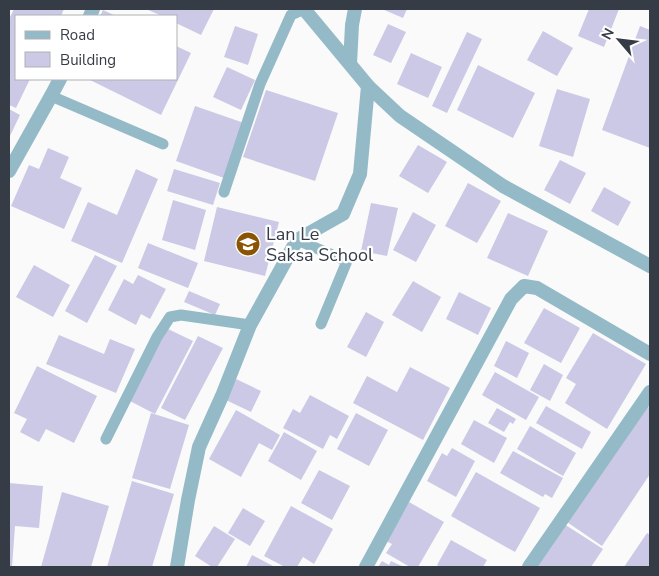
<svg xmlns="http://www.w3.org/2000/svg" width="659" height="576" font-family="'Nunito Sans',sans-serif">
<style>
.building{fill:#cbc9e5}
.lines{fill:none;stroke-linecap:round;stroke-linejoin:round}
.service{stroke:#95bac7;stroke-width:11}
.minor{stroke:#95bac7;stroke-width:14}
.tertiary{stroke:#95bac7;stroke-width:14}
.labels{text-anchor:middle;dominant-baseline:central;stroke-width:4.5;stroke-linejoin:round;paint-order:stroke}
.poi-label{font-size:18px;fill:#353c46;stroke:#fff;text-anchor:start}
</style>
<rect width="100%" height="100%" fill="#fafafa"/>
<!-- building -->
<path class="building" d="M14,9H64L61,16H16V79H30L16,108L9,105V19Z
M146,9H214L201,35L176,23V16H162Z
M382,9H407L403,18Z
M589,9H619L604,47L578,36Z
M103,10L116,16H100Z
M388,24L406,32L391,63L373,55Z
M235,26L258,34L248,65L224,57Z
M640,26L650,30V148L602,130Z
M543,31L573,48L557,76L527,60Z
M467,32L482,39L447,113L432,106Z
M176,46L191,53L161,115L88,79H176Z
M411,53L442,67L428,98L397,84Z
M478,65L535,93L513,138L457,110Z
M227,67L255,80L241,110L213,97Z
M557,89L590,99L573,157L539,146Z
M266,90L338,113L315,181L243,157Z
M195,106L244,123L224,178L176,161Z
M9,109L20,115L9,138Z
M418,145L447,162L428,193L399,176Z
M48,148L69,157L60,178L82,188L64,229L11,206L29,165L39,169Z
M560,160L586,173L570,204L544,190Z
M136,169L158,179L122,263L71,241L88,202L117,215Z
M174,169L220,183L213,205L167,191Z
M468,183L501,201L477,243L445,226Z
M604,187L631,202L618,226L591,211Z
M173,200L206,210L195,250L162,240Z
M371,203L398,208L387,256L361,251Z
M217,207L279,222L265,276L204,261Z
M413,212L436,225L416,262L393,250Z
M508,213L548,231L528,276L487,258Z
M148,243L198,263L188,288L138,268Z
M95,255L117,266L87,323L65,311Z
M34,265L70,285L53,317L16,297Z
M138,275L166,289L150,319L141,314L136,325L108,310L124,279L133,284Z
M413,281L441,297L422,332L392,315Z
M189,291L220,304L215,315L184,302Z
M459,292L491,308L478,335L446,319Z
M544,308L580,328L561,363L524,343Z
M366,312L384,322L366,357L347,347Z
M166,328L193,341L155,414L128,400Z
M593,333L646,364L607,429L565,403L576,384L566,378Z
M59,335L104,354L110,339L135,349L116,393L46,364Z
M198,336L223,348L185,420L161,408Z
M506,341L529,353L517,378L494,366Z
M544,364L563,375L550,401L530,390Z
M37,366L97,396L74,443L46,429L39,442L20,432L27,419L14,413Z
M410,367L450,388L423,440L353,403L367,376L397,392Z
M495,372L539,397L526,420L482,395Z
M236,379L261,391L251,412L226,400Z
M310,395L349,416L337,439L330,435L323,449L283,428L293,409L300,413Z
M645,405L650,408V474L602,546L567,522Z
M546,406L591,432L582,449L536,423Z
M497,408L516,419L513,424L510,422L504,432L488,423Z
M236,410L280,435L272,450L259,443L241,477L209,459Z
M151,413L189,425L170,489L132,478Z
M356,413L388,430L369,466L337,449Z
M474,420L507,438L494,463L461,444Z
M530,426L576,453L563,476L517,449Z
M284,432L317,451L301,480L268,461Z
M452,448L475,461L456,497L427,481L442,453L447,456Z
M513,451L563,478L552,498L545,494L543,497L500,473Z
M319,470L350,486L332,520L301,503Z
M476,472L540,508L515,552L451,516Z
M132,481L174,494L152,567H107Z
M9,483L43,486L39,528L15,526L12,567H9Z
M62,492L109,506L91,567H41Z
M409,502L444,522L418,567H410L386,553L392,544L386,541Z
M291,506L333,529L314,564L303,557L297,567H285L264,556Z
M243,508L265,521L250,546L228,533Z
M564,524L603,549L591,567H536Z
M214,526L235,539L217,567H212L195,556Z
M647,533L650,535V567H624Z
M451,540L487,560L483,567H440L437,565Z
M252,555L275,567H246Z
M382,561L389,565L391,561L404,567H378Z"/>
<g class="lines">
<!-- service -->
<path class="service" d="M51,96L163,144
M224,192L260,84L291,15L304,9
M297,240L347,261L321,324
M106,439L157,337L170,317L181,315L250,325"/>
<!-- minor -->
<path class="minor" d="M90,16L93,9
M9,171L51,96L60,79
M177,567L188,500L199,447L222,396L250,325L297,240L343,214L360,174L368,86
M366,567L511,299L524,286L537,288L650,354
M529,567L650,392"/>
<!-- tertiary -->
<path class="tertiary" d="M304,9L368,86L400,116L503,186L650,266
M350,64L352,25L355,9"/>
</g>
<!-- icons -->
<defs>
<symbol id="school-disc" viewBox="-11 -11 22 22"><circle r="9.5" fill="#8a5403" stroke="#fff"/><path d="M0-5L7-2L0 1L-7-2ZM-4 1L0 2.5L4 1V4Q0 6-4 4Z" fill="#fff"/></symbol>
</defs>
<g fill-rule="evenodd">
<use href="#school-disc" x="234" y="230" width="28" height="28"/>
</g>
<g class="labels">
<!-- poi labels -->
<g class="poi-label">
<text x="266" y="234">Lan Le<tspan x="266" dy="21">Saksa School</tspan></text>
</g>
</g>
<!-- border -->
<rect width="659" height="576" fill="none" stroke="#353c46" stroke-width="20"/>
<!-- legend -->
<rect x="15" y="15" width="162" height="65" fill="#ffffff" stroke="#aeb1b5"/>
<rect x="25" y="31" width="25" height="8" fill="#95bac7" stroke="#aeb1b5"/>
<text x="60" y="40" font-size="15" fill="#353c46">Road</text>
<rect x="25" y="52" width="25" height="15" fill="#cbc9e5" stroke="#aeb1b5"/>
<text x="60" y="65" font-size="15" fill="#353c46">Building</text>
<!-- north arrow -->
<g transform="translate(619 40) rotate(298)" stroke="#ffffff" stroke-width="4" paint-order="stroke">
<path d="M0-4L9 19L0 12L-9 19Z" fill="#353c46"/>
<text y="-8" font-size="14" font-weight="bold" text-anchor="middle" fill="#353c46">N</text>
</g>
</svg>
